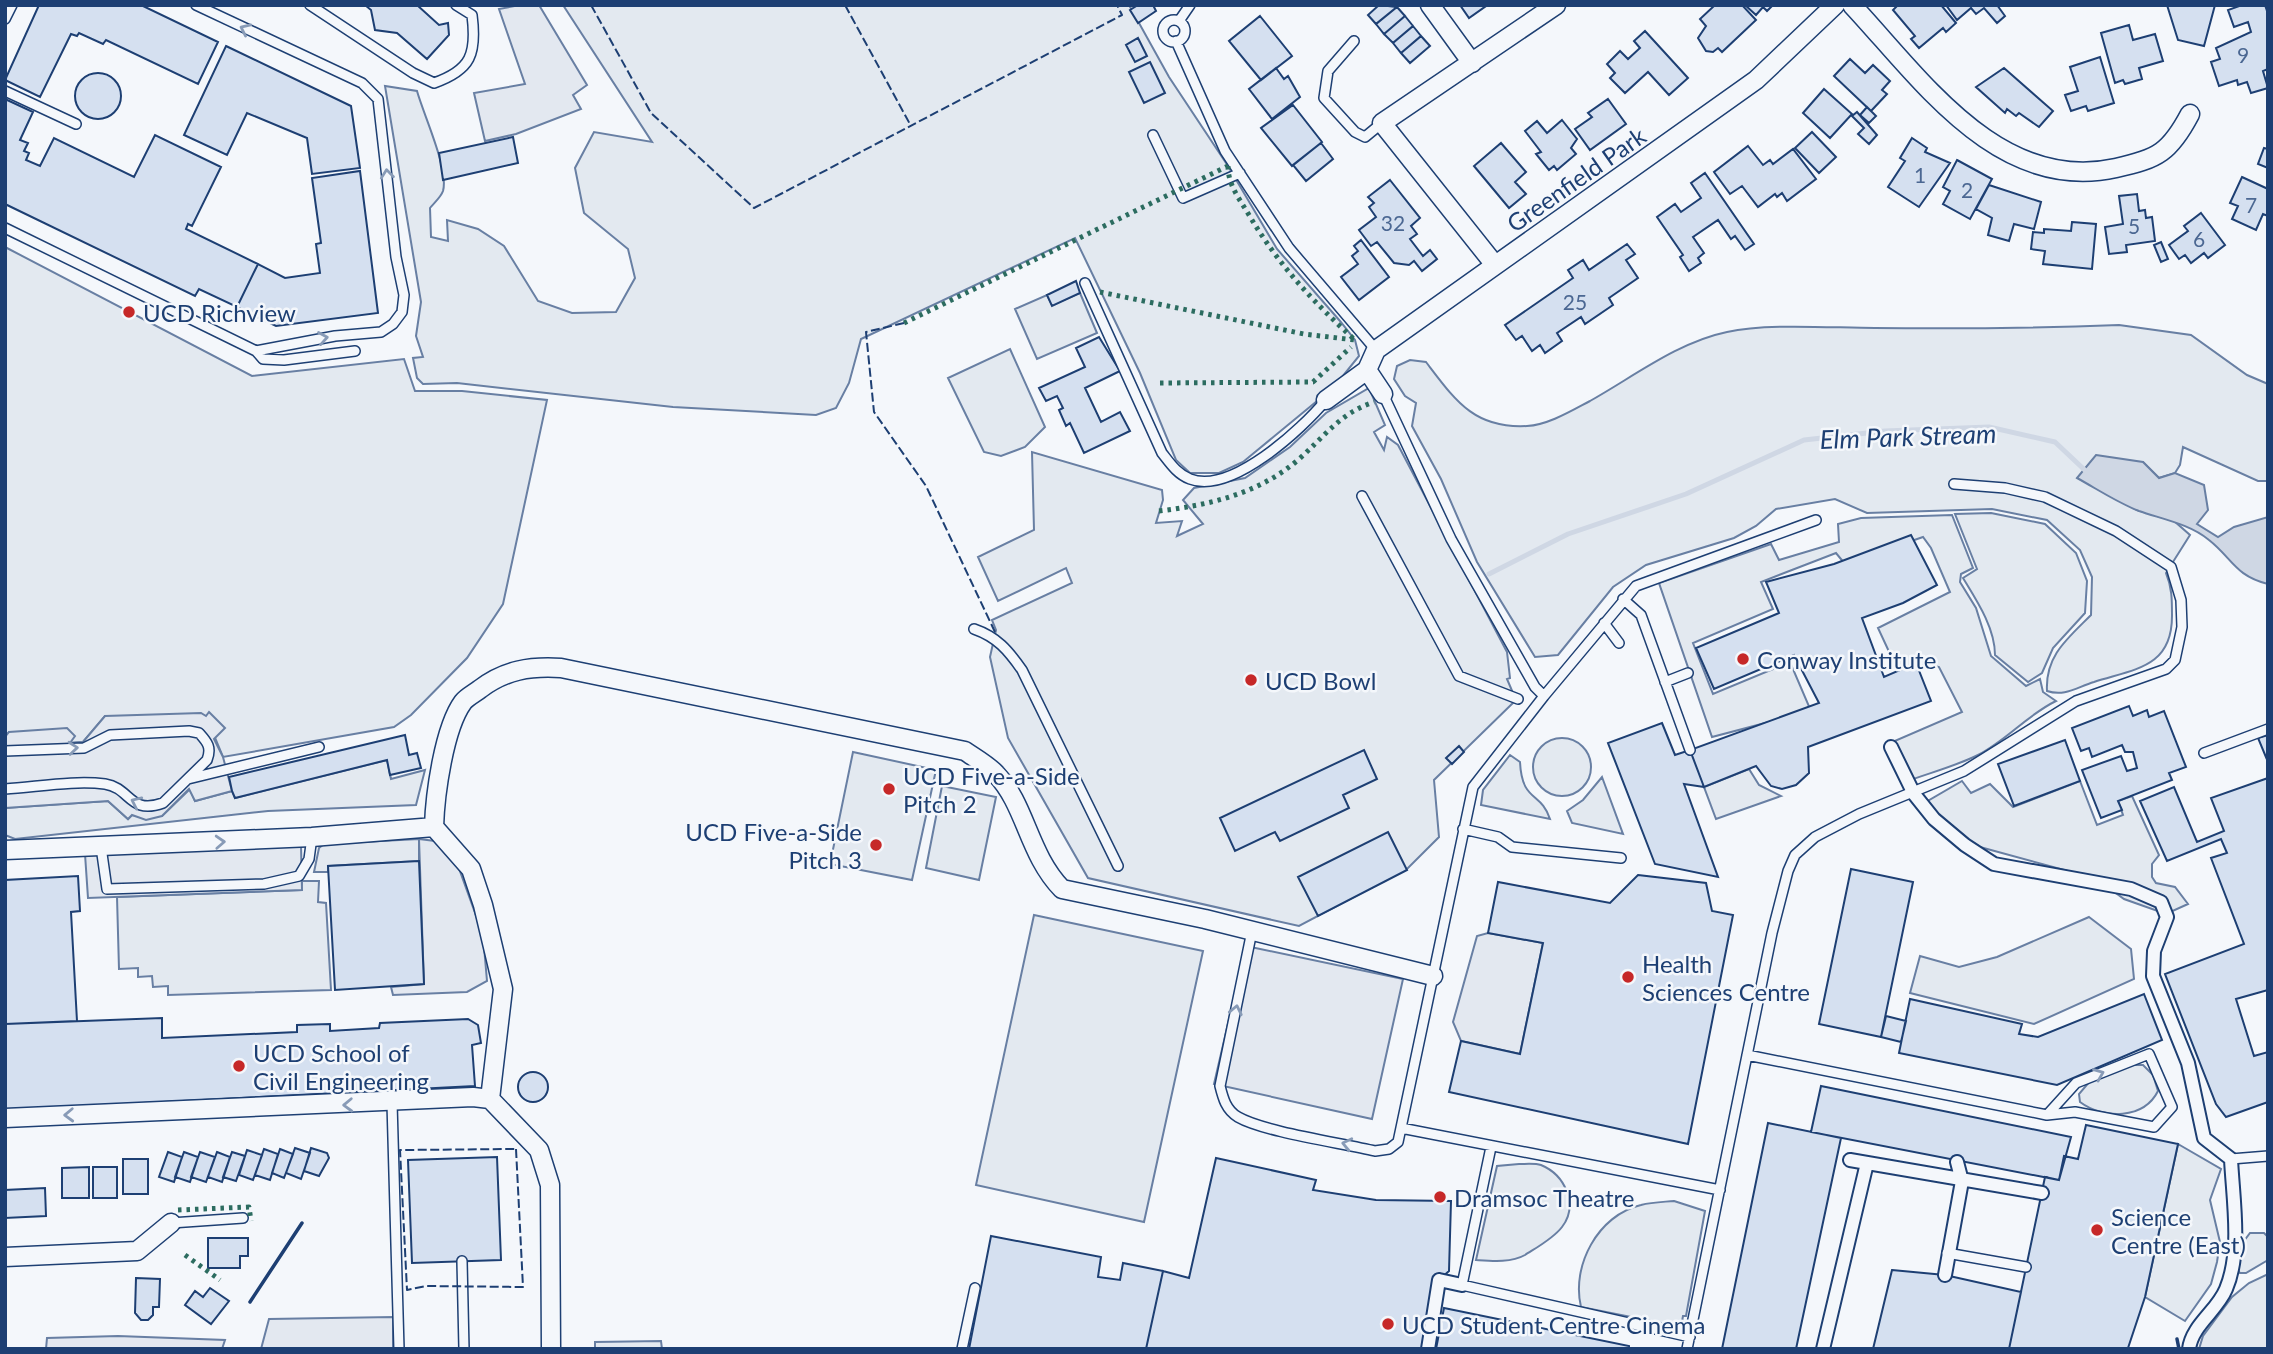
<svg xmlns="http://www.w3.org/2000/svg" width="2273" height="1354" font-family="Lato,sans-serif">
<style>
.green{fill:#e3e9f0;stroke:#687fa3;stroke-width:2}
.parking{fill:#e3e8f0;stroke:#687fa3;stroke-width:2}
.water{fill:#cfd7e4;stroke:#687fa3;stroke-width:2}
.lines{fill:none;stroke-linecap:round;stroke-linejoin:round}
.stream{stroke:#cfd7e4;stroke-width:5}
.building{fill:#d5e0f0;stroke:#1d3f73;stroke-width:2}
.service-casing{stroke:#1d3f73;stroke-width:12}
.pedestrian-casing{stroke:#1d3f73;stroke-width:16}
.minor-casing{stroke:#1d3f73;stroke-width:21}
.service{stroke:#f4f7fb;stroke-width:9}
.pedestrian{stroke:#f4f7fb;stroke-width:12}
.minor{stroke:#f4f7fb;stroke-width:18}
.hedge{stroke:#2c6c60;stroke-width:5;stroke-dasharray:3.5 5;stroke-linecap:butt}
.fence{stroke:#1d3f73;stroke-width:2;stroke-dasharray:9 3.5;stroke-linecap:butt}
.wall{stroke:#1d3f73;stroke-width:3.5}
.oneway{stroke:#889bb7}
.poi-dot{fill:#c62828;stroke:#f4f7fb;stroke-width:2.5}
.labels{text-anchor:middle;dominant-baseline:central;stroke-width:5;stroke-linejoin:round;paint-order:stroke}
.number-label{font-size:21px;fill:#4b6792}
.street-label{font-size:24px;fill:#1d3f73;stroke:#f4f7fb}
.poi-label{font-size:24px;fill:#1d3f73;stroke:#f4f7fb;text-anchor:start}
.water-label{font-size:26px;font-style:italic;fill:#1d3f73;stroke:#f4f7fb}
</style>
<rect width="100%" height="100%" fill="#f4f7fb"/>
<!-- green -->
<path class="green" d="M563,5H1129L1169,77L1228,166L1277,249L1340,321L1355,340L1359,356L1334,387L1243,462L1219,473H1190L1176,460L1140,373L1075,238L861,339L849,383L836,408L816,415L673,407L457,383L423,384L417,378L413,358L423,357L416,336L421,302L385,86L417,91C424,116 449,169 443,191C441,197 434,203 430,208L431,237L448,241L447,220L478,229L504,246L538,301L572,313L616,312L635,278L628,249L584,213L575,168L594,132L652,142Z
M5,247L252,376L404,359L415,391H462L547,400L503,604L467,658L411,715L394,727L223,757L206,716H105L83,742L69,743L9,732L5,737Z
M1080,293L1097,333L1037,359L1015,309L1047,295L1052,305Z
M2119,325L2191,335L2247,375L2268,384V481H2258L2183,447L2180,465L2175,473L2159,478L2143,462L2084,472L2078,478L2137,510L2174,521L2190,535L2166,573C2172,587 2172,600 2172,616C2172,668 2134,669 2094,682C2077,687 2065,697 2047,691C2045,656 2067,639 2091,615L2092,577L2080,550L2047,520L1992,509L1867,513L1835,499L1776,509L1756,526L1734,538L1646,565L1613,587L1558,655L1535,657L1477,562L1441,479L1412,426L1416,403L1405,396L1394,379L1397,366L1410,360L1426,362C1455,400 1474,429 1527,426C1548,425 1571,411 1590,401C1633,377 1678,342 1727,332C1767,323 1833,328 1875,328C1957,329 2038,328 2119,325Z
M1010,349L1045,427L1025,447L1001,456L984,452L948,378Z
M1369,388L1385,425L1374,432L1384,450L1387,437L1398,445L1507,652L1510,678L1507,679L1516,700L1434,780L1439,837L1407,869L1299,926L1088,878L1008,738L990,657L996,630L992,620L1072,583L1066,568L998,601L978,557L1034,530L1032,452L1162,490L1163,500L1156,523L1182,521L1177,536L1203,524L1183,500L1194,488L1245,478L1290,447L1326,413Z
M1991,513L2045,524L2076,553L2087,581L2085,613L2053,648L2042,673L2028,682L1995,655C1995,628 1977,601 1963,578L1977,569L1955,514Z
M1952,515L1973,568L1961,574L1960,582L1976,608L1991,656L2026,686L2040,679L2043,692L2056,701C2027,715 2007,740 1978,755C1956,766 1929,773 1905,782L1890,743L1962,712L1939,667L1927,664L1898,671L1878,628L1950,592L1931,548L1923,537L1845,564L1836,553L1761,582L1773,609L1693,643L1713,694L1790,662L1811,711L1712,737L1659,583L1771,544L1779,560L1839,542L1838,524L1861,518Z
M1533 767a29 29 0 1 1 58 0a29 29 0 1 1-58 0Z
M853,752L936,770L912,880L830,864Z
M1510,755L1520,762C1522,803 1541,791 1550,819L1481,805L1483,790Z
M387,760L391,779L425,770L416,805L268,811L15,839L5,835V808L108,801L128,819L132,815L162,816L190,789L195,801L232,791L235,798Z
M1749,769L1759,785L1781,796L1716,819L1704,787Z
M1602,777L1623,834L1572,823L1567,811L1583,800Z
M1962,781L1971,793L1990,784L2013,807L2080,781L2097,825L2123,815L2118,801L2132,796L2159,855L2152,864V877L2156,883L2175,887L2188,904L2166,914L2124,899L2097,879L1980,847L1950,828L1926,802Z
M942,786L996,797L979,880L926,868Z
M419,839V861L328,866V872H314L319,848L324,844Z
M302,881H319L318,902L326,903L331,990L168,995V986L153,987L152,976L138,977V968L119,969L117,897L301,890Z
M1034,915L1203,951L1144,1222L976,1185Z
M2089,917L2131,949L2134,979L2034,1024L1910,993L1920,956L1959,967L1997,957Z
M2132,1065H2143L2153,1075L2158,1091C2144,1119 2104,1120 2080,1102L2079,1094L2090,1081Z
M2178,1144L2221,1169L2210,1200L2220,1242L2217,1262L2211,1284L2185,1321L2145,1297Z
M1519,1164C1526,1164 1535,1163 1541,1165C1565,1175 1579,1205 1562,1227C1553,1239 1534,1249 1525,1255C1511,1263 1491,1261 1476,1260L1497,1166Z
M1674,1201L1705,1211L1686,1316H1683L1681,1327L1581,1307C1571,1266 1598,1215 1641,1205C1652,1202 1663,1202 1674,1201Z
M2250,1233H2264L2268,1237V1260L2246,1273H2240L2237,1269L2241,1245Z
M2268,1274V1349H2199L2203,1336L2232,1297L2249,1283Z
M661,1341L662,1349H595V1342Z"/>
<!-- parking -->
<path class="parking" d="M520,5H539L587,85L573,95L581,109L516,134L485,141L474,93L525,84L499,9Z
M209,712L225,728L214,739L223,757L232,791L195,801L189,789L162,816L146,820L132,815L128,819L108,801L5,808V737L9,732L67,728L75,736L70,743L83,742L105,716L201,713L206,716Z
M419,839L435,841L457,863L483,935L487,981L467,992L393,995L391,987L424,984Z
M301,845L302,890L88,898L85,854Z
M1488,933L1543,943L1520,1054L1461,1041L1453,1022L1477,936Z
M1246,946L1403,979L1372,1119L1214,1084Z
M393,1317V1349H261L269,1319Z
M118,1336L225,1340L222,1349H46L47,1338Z"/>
<!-- water -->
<path class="water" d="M2096,455L2143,462L2159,478L2175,473L2204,485L2208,510L2197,524L2218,537L2234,527L2268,517V584C2235,576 2232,558 2209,540C2190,524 2162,519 2139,511C2118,503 2097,489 2077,478Z"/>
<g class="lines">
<!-- stream -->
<path class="stream" d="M1489,574L1568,534L1686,494L1804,440L1885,431L1989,427L2055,442L2090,475"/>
</g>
<!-- building -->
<path class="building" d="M39,5H141L218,42L198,84L106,40L103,44L79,33L77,36L71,34L40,97L5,80Z
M365,5H417L439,25L448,23L449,35L427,59L397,33L375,30L371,10Z
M1138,5H1153L1156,11L1138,23L1130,10Z
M1379,5L1397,7L1376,24L1368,15Z
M1460,5H1485L1486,6L1469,18Z
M1715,5H1742L1756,20L1722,52L1718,48L1713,52L1706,51L1698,38L1706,26L1700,19Z
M1745,5H1773L1767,11L1763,7L1756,15Z
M1898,5H1941L1956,23L1946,32L1943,28L1919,48L1911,39L1915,36L1893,10Z
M1946,5H1997L2005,16L1997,23L1984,8L1976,14L1971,8L1957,20Z
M2167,5H2215L2204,46L2178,40Z
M2242,5H2265L2268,14V69L2263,71L2268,88L2251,93L2247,82L2238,85L2237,80L2219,86L2211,62L2220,59L2216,48L2251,32L2248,22L2234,27L2228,10Z
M1397,7L1405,16L1384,34L1376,24Z
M1260,16L1292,56L1261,80L1229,41Z
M1405,16L1413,26L1393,43L1384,34Z
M2129,25L2133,40L2155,34L2163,61L2139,68L2142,79L2125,84L2123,80L2115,83L2101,33Z
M1413,26L1421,36L1401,53L1393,43Z
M1645,31L1688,78L1669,95L1648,72L1625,93L1610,78L1615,73L1607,64L1620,51L1628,59L1640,48L1634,41Z
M1421,36L1430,46L1410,63L1401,53Z
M1138,38L1147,56L1135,62L1126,45Z
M226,46L351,106L360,168L312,174L307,138L247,113L227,155L184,135Z
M2100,57L2114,103L2088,111L2086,106L2071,111L2065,95L2078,91L2070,67Z
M1850,59L1865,73L1873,65L1890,81L1882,90L1887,94L1871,111L1834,76Z
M1150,62L1165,93L1144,103L1129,72Z
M1276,68L1284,79L1288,76L1300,97L1272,119L1249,89Z
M2004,68L2053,111L2039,127L2019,113L2016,116L2007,109L2005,113L1976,87Z
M75 96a23 23 0 1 1 46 0a23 23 0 1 1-46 0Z
M1824,89L1852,114L1830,138L1803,113Z
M5,99L33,112L20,140L28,143L24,151L29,153L26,160L40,166L54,138L134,177L155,135L221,167L192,226L188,224L186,229L258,264L237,307L199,289L195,296L5,204Z
M1608,99L1626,124L1590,150L1575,129L1592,117L1588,113Z
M1293,105L1322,142L1292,166L1261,128Z
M1867,107L1876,116L1869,123L1860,115Z
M1857,112L1877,135L1869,144L1858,134L1864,128L1852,116Z
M1562,120L1577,139L1571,148L1576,154L1557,170L1554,166L1549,170L1536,154L1541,152L1525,131L1537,121L1547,133Z
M1812,132L1836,157L1819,173L1795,148Z
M513,137L518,163L443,180L439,153Z
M1912,138L1927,148L1925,152L1950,163L1919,207L1888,187L1905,161L1900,158Z
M1321,143L1333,159L1306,181L1293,165Z
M1501,143L1526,172L1515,182L1526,194L1509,208L1474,166Z
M1748,146L1763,165L1770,160L1773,164L1793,149L1816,179L1787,201L1782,193L1777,197L1775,194L1758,207L1742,186L1730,194L1714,172Z
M2264,148L2268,149V168L2258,164Z
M1957,160L1992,179L1970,219L1943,204L1950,191L1943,187Z
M360,171L378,313L276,326L237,307L258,264L285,278L320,273L316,244L321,243L312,178Z
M1705,173L1754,244L1745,250L1735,236L1731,239L1718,220L1693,237L1704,253L1698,258L1701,263L1689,271L1680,257L1683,255L1657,217L1675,204L1681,212L1701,198L1691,183Z
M2242,177L2268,189V216L2263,214L2256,230L2232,219L2238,206L2230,203Z
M1390,180L1420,218L1411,226L1417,234L1410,239L1423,256L1430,250L1437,259L1422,271L1414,261L1409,265L1394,263L1377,242L1371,246L1359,230L1376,217L1369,207L1374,203L1368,197Z
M1989,185L2041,202L2034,229L2014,224L2009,241L1988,235L1992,218L1976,209Z
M2137,194L2139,211L2145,210L2146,218L2152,217L2155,241L2126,245L2127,252L2109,254L2105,227L2123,224L2119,196Z
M2201,213L2225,245L2208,258L2204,253L2191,263L2185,255L2179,259L2169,245L2188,231L2184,226Z
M2072,222L2096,224L2092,269L2043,264L2045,251L2031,249L2033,232L2044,233V229L2071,231Z
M1361,240L1389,277L1359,300L1341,277L1358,264L1352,256L1358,251L1354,246Z
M2161,242L2168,259L2161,262L2154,245Z
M1627,244L1635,254L1626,260L1638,278L1609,298L1613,305L1585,324L1581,317L1557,333L1562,341L1545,353L1540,345L1532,351L1522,336L1516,340L1505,325L1573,278L1568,270L1583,260L1589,270Z
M1076,281L1080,293L1052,306L1047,295Z
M1099,337L1120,371L1085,388L1101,422L1120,412L1130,431L1084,453L1070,423L1066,426L1059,410L1063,408L1057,396L1046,401L1039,388L1085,367L1076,348Z
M1911,535L1937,585L1903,603L1862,618L1884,677L1916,663L1931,701L1808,747L1809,773L1796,785L1782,789L1771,786L1756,766L1704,787L1690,750L1819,703L1794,655L1714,689L1696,648L1779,613L1766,582L1834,564Z
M2129,706L2133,716L2147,710L2149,717L2164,711L2186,767L2169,773L2172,780L2118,801L2122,810L2101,818L2082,770L2121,756L2127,771L2137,768L2133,752H2125L2122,745L2092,757L2089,748L2081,751L2072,728Z
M1662,723L1675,755L1690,750L1704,787L1684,784L1718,877L1655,864L1608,743Z
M405,735L409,755L417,753L421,768L390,775L387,760L235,798L232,791L229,777Z
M2268,735V762L2258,738Z
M2065,740L2080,781L2014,806L1998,764Z
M1459,746L1464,752L1452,764L1446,758Z
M1364,750L1377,779L1343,795L1349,808L1280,841L1275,832L1235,851L1220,818Z
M2268,778V990L2236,999L2254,1056L2268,1052V1102L2226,1117L2216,1104L2165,974L2244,944L2211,858L2227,853L2221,839L2167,861L2140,801L2174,787L2197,842L2224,831L2211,798Z
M1388,832L1407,870L1318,916L1298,877Z
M419,861L424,984L335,990L328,866Z
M1851,869L1913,882L1881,1037L1819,1024Z
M1638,875L1706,883L1712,911L1733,915L1688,1144L1449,1092L1461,1041L1520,1054L1543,943L1488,933L1498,882L1610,903Z
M78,876L80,911L71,912L77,1021L5,1024V880Z
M2144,994L2162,1040L2057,1085L1899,1053L1910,999L2022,1024L2019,1034L2038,1037Z
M1886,1016L1906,1021L1901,1042L1881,1037Z
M162,1018V1038L297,1032V1025L330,1024V1031L379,1028L380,1023L468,1019L478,1025L481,1043L472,1045L475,1086L5,1110V1024Z
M518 1087a15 15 0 1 1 30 0a15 15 0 1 1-30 0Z
M1821,1086L2071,1137L2059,1180L1811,1132Z
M1768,1123L1841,1138L1796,1349H1722Z
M2086,1125L2178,1144L2145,1297L2128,1348L2009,1349L2045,1177L2059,1180L2064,1156L2078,1159Z
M295,1148L310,1153L301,1179L286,1173Z
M311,1148L327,1153L329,1158L319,1176L304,1171Z
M264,1149L278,1154L270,1180L255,1175Z
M280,1149L293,1154L284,1178L272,1173Z
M247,1150L262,1155L253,1180L239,1175Z
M168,1152L182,1157L174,1182L159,1177Z
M184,1152L198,1157L190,1182L175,1177Z
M200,1152L215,1157L206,1182L191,1177Z
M217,1152L230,1157L222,1182L208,1177Z
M232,1152L245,1156L236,1181L223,1177Z
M497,1157L501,1260L412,1263L408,1160Z
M1216,1158L1316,1180L1313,1190L1376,1200L1451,1201L1449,1271L1439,1280L1428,1349H1146L1163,1271L1189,1278Z
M123,1159H148V1194H123Z
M89,1167V1198H62V1168Z
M93,1167H117V1198H93Z
M45,1188L46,1216L5,1218V1190Z
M991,1236L1101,1257L1098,1277L1120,1280L1123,1263L1163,1271L1146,1349H969Z
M208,1238H248V1256H240V1268H208Z
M1892,1270L1945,1275L2021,1292L2009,1349H1873Z
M136,1278L160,1279L159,1307H153V1315L148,1320H141L135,1313Z
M210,1288L229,1301L211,1324L185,1305L195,1291L203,1297Z
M1444,1308L1629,1346V1349H1436Z"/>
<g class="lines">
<defs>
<path id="service" d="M196,5L362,83L378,99L396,257L404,295L402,312L393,324L381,332L335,336L256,351
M310,5L413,73L434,83C471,70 477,54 472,15L456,5
M5,19L12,5
M1163 31a11 11 0 1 1 22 0a11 11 0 1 1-22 0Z
M1179,21L1190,5
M1176,41L1225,151L1289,248L1376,350
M1354,41L1328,71L1324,98L1355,132L1365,137L1382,123
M5,91L76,124
M1153,135L1183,198L1240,173
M5,228L256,351L263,359L284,360L355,351
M1085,283L1162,453C1170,463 1177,474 1190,479C1231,495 1302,429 1326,400
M1362,496L1459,676L1518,699
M1623,599L1641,615L1690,750
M1604,623L1619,643
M974,629C997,637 1008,650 1022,670L1118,866
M1665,682L1688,673
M1544,696L1636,586L1816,520
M5,751L84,748L110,735L189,731L199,733C207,742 212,747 207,760L163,803C129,815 131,788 105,784C74,780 37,787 5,789
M2204,753L2268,729
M188,779L319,747
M1463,829L1498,837L1512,847L1621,858
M101,847L107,889L264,884L299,876L309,859L312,837
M1252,931L1220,1086C1223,1098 1226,1110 1238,1117C1264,1132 1342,1143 1375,1151L1389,1149L1398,1142L1473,787L1544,696L1535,687L1451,539L1383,394
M1747,1055L2047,1115L2075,1112L2154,1127L2172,1107L2149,1054L2076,1083L2047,1115
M392,1103L399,1349
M1401,1128L1720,1190
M1491,1147L1462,1285L1690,1337
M2231,1159L2268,1156
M171,1223L243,1218
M1947,1253L2026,1267
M462,1261L464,1349
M962,1349L975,1288
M1687,1349L1772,933L1788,871L1795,855L1815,837L1859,814L1964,771L2076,701L2166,669L2175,660L2182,627L2181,600L2171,567L2116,531L2045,497L2005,488L1954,484"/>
<path id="pedestrian" d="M1891,747L1914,794L1934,819L1965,845L1994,864L2131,889L2161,902L2167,917L2154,951L2153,976L2188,1063L2204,1138L2231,1159C2233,1200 2242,1251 2226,1289C2217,1311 2192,1325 2189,1349
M1850,1160L2042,1193
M1945,1275L1962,1181L1957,1162
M1428,1349L1439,1280L1462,1285
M1823,1349L1867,1163"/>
<path id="minor" d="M1430,5L1472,63
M1852,5C1922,80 1999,194 2116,168C2158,159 2170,152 2190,114
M1495,265L1382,123L1556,5
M1383,394L1367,370L1376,350L1756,80L1835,5
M1326,400L1367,370
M5,850L312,837L434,827
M5,1118L473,1097L490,1099
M5,1257L137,1251L171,1223
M551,1349L550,1185L539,1150L490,1099L503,989L483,905L471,869L434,827C435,794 444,728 463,702C467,697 475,693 480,689C505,670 530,666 561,668L965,751C975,758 988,765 996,774C1026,805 1028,854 1062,889L1205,919L1433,976"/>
</defs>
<!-- service casing -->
<use href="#service" class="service-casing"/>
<!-- pedestrian casing -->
<use href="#pedestrian" class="pedestrian-casing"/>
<!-- minor casing -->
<use href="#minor" class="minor-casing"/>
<!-- service -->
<use href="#service" class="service"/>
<!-- pedestrian -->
<use href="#pedestrian" class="pedestrian"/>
<!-- minor -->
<use href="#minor" class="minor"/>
<!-- hedge -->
<path class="hedge" d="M1228,166C1228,185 1239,198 1249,215C1278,264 1313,302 1355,340
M1100,292L1304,334L1355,340
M904,323L1228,166
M1160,383L1313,382L1351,347
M1159,511C1209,505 1258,494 1298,460C1324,437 1340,413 1374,402
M178,1210L249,1207L251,1221
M185,1255L220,1280"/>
<!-- fence -->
<path class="fence" d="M591,5L651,113L754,208L1122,15L1117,5
M845,5L911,126
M904,323L866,332L874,412L926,486L995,632
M516,1149L523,1287L426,1286L407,1290L400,1150Z"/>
<!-- wall -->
<path class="wall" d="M250,1302L302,1223
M2177,1339L2179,1349"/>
</g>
<!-- one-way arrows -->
<defs><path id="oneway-chevron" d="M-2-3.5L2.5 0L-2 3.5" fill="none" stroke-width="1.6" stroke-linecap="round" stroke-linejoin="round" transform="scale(1.75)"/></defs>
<g class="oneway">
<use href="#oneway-chevron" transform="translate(245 29) rotate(-155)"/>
<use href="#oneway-chevron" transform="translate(387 174) rotate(-96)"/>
<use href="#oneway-chevron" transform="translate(323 338) rotate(-10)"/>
<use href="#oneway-chevron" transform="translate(73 748) rotate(-5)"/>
<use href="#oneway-chevron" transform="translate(136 802) rotate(-155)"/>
<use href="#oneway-chevron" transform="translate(220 842) rotate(-3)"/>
<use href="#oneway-chevron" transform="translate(1236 1010) rotate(-78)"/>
<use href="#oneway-chevron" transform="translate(2099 1074) rotate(-22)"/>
<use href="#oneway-chevron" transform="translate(348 1105) rotate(178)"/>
<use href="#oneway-chevron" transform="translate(69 1115) rotate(178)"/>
<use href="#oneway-chevron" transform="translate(1347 1144) rotate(-167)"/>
</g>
<!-- markers -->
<g class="poi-dot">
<circle cx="129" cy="312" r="7"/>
<circle cx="1743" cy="659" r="7"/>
<circle cx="1251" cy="680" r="7"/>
<circle cx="889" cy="789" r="7"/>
<circle cx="876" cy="845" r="7"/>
<circle cx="1628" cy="977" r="7"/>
<circle cx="239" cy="1066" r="7"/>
<circle cx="1440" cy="1197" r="7"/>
<circle cx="2097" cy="1230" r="7"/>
<circle cx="1388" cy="1324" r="7"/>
</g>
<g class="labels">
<!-- number labels -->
<g class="number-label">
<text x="2243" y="54">9</text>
<text x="1920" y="174">1</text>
<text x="1967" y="189">2</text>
<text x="2251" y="204">7</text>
<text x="1393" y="222">32</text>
<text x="2134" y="225">5</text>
<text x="2199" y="238">6</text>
<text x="1575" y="301">25</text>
</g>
<!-- street labels -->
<g class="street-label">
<text transform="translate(1576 179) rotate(-35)">Greenfield Park</text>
</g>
<!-- poi labels -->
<g class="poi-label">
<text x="143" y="312">UCD Richview</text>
<text x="1757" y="659">Conway Institute</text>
<text x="1265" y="680">UCD Bowl</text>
<text x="903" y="775">UCD Five-a-Side<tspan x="903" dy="28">Pitch 2</tspan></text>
<text x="862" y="831" text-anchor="end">UCD Five-a-Side<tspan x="862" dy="28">Pitch 3</tspan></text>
<text x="1642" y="963">Health<tspan x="1642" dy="28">Sciences Centre</tspan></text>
<text x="253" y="1052">UCD School of<tspan x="253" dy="28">Civil Engineering</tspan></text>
<text x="1454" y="1197">Dramsoc Theatre</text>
<text x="2111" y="1216">Science<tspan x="2111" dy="28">Centre (East)</tspan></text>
<text x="1402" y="1324">UCD Student Centre Cinema</text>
</g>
<!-- water labels -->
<g class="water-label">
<text transform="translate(1908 436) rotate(-2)">Elm Park Stream</text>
</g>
</g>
<!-- border -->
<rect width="2273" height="1354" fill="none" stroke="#1d3f73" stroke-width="14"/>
</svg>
